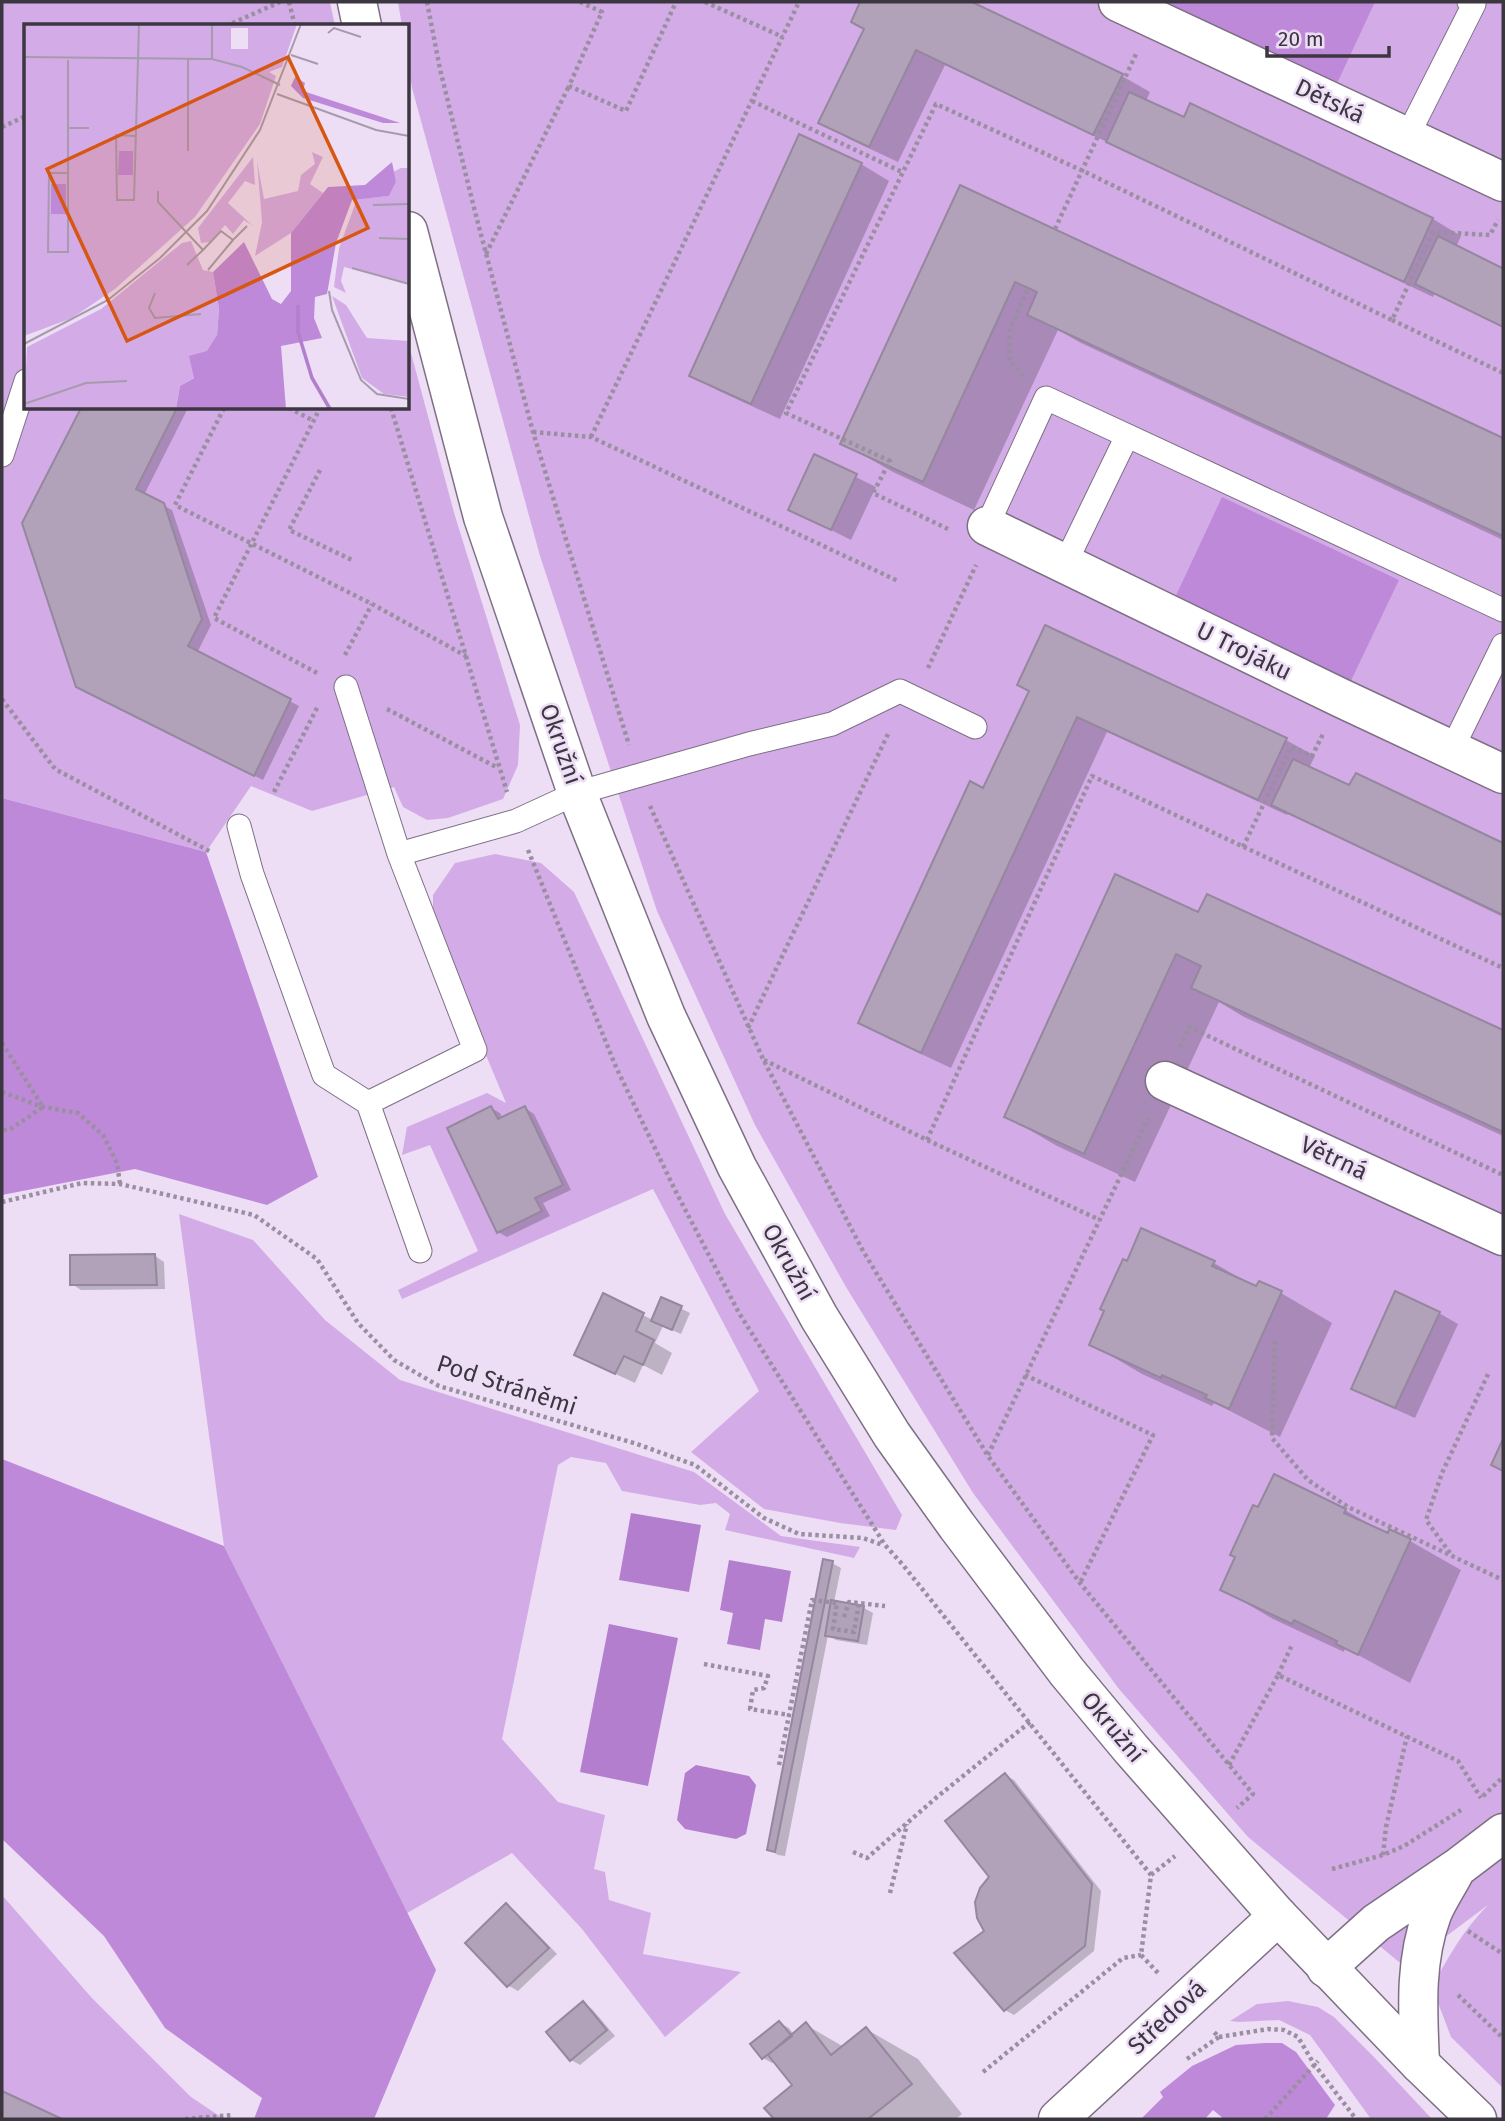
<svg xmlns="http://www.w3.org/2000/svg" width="1505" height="2121" font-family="'Fira Sans',sans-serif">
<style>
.green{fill:#d3ace7}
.forest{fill:#bf89da}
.water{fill:#b47ece}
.shadow{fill:#0003}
.building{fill:#b1a2b9;stroke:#95879d;stroke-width:2}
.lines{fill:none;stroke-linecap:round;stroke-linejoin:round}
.service-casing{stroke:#7d6f84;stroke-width:25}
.minor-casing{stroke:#7d6f84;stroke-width:41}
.tertiary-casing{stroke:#7d6f84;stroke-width:41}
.path{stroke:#9a8fa0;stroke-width:4.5;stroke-dasharray:3.5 3.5;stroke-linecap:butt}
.service{stroke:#fff;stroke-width:23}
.minor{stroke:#fff;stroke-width:38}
.tertiary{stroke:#fff;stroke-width:38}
.labels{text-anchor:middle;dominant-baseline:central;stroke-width:5;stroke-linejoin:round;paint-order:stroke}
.street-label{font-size:24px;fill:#3c3640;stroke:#eddef6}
.inset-river{fill:none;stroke:#b47ece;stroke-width:3.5}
.inset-road{fill:none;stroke:#a69bad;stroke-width:2}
.view{fill:#d75611;fill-opacity:0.15;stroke:#d75611;stroke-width:3.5}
.inset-edge{fill:none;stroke:#3c3640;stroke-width:3.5}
</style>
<rect width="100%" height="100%" fill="#eddef6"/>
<!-- green -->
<path class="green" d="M2,2H330L335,26H26V408H408V342L455,516L520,725L518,765L503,799L448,818L427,820L403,807L394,787L312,811L251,786L206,852L2,798Z
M398,2H1503V2088L1451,2037L1432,1987C1448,1957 1464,1929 1488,1905L1405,1967L1248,1837L1119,1689L973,1493L846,1287L755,1125L657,911L540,556L412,88L408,64V26H402Z
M495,854L541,863L574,892L725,1214L902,1515L896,1530L840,1523L764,1509L691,1452L759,1391L653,1189L402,1299L398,1290L478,1251L430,1145L402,1155L407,1127L487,1093L506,1103L433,929V895L455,863Z
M179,1214L253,1240L325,1320L400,1380L694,1472L781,1536L860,1547L854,1558L725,1530L730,1514L716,1503L700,1505L622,1491L606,1463L571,1457L558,1465L502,1739L558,1802L605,1815L594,1869L605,1872L609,1900L651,1913L643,1954L741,1972L665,2037L582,1929L512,1853L407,1913L224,1546Z
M2,1895L91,1997L191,2097L224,2119H2Z
M1288,2001L1318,2007L1334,2017L1374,2057L1432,2119H1371L1310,2035L1279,2020L1239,2022L1230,2021L1257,2004Z"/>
<!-- forest -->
<path class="forest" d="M1141,2H1375L1333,92Z
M1222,497L1399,580L1348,687L1172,604Z
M2,798L206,852L318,1177L267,1205L135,1169L2,1195Z
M2,1459L224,1546L436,1970L374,2119H254L262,2098L165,2028L104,1936L2,1839Z
M1265,2043H1282L1296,2052L1335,2105L1326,2119H1224L1213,2110L1205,2119H1141L1163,2097L1160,2092L1192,2066L1215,2055L1236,2045Z"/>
<!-- water -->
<path class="water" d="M631,1513L701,1525L689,1592L619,1580Z
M729,1560L791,1571L782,1622L765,1619L760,1650L727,1644L733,1613L720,1610Z
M609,1624L678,1638L648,1786L580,1772Z
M696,1765L749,1776L756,1785L746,1834L736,1839L700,1832L685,1829L677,1820L685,1773Z"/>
<!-- shadow -->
<path class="shadow" d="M862,2H968L1122,76L1150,92L1146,101L1185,120L1191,105L1433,219L1461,236L1456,247L1503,269V327L1435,293L1433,297L945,65L898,162L849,139L821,122L866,29L853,21Z
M861,164L889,181L780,419L719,391L691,375Z
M960,187L1503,440V540L1081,343L1058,330L974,510L893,472L842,443Z
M83,408H188L144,495L172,510L211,625L197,653L299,706L263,780L87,691L24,523Z
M815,457L876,487L851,540L791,510Z
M1046,628L1286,740L1315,756L1309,768L1350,788L1357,775L1503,845V917L1288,813L1287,815L1107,732L951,1068L889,1039L860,1022L984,790L1030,692Z
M1208,896L1503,1032V1136L1244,1017L1219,1002L1135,1182L1057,1146L1006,1116L1199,915Z
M491,1108L500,1113L503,1119L525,1108L534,1114L571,1190L543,1203L550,1216L507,1237L498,1232Z
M1142,1231L1214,1263L1257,1288L1260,1283L1281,1293L1332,1323L1280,1437L1230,1411L1214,1403L1212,1406L1142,1374L1091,1344Z
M155,1256L164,1262L165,1289L81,1290L72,1284Z
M604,1296L653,1320L662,1299L690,1313L681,1334L663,1326L655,1343L672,1353L662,1375L643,1365L635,1383L596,1365Z
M1439,1313L1458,1324L1415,1418L1372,1399L1353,1388Z
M1274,1477L1345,1510L1389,1535L1390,1532L1410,1541L1461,1570L1410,1683L1345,1648L1344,1652L1273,1619L1222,1589Z
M832,1563L841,1568L834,1602L864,1608L873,1613L867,1645L836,1640L828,1635L785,1856L778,1855L769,1849Z
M1005,1775L1014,1780L1101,1891L1094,1951L1014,2015L1005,2010L986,1931Z
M506,1906L515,1911L557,1954L518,1991L509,1986L467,1943Z
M583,2003L592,2009L615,2036L580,2065L571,2060L548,2033Z
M780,2023L789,2028L794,2035L806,2025L844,2047L866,2029L918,2059L962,2114L956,2119H776L767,2108L795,2085L775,2061L772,2063L763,2058Z"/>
<!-- building -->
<path class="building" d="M860,2H972L1123,74L1093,135L916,50L869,147L818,123L864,29L851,22Z
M1129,92L1184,117L1190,103L1433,218L1404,282L1106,142Z
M799,134L862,163L751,404L689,376Z
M960,185L1503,438V536L1027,315L1037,292L1015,282L923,482L840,444Z
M1438,236L1502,268L1503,265V327L1415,284Z
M81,408H177L136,489L164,503L202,619L188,646L291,699L254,776L76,687L22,523Z
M814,454L857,474L831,530L788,510Z
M1045,625L1287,738L1258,800L1077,717L921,1053L858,1023L970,781L983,788L1029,691L1017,685Z
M1293,759L1349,785L1356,773L1503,843V915L1271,805Z
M1115,874L1198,912L1207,894L1503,1030V1132L1191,988L1201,966L1176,954L1084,1154L1004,1117Z
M491,1106L498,1119L525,1106L563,1185L535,1198L542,1211L497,1233L447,1128Z
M1141,1228L1215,1261L1212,1266L1256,1286L1259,1281L1282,1291L1229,1409L1205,1398L1207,1395L1162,1375L1161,1378L1089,1345L1104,1311L1100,1309L1123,1259L1127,1261Z
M155,1254L157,1285H70V1255Z
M1395,1291L1440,1312L1395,1408L1351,1389Z
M603,1293L644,1313L636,1331L654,1340L643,1365L624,1356L615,1374L574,1355Z
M661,1297L682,1306L672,1330L651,1321Z
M1503,1439V1471L1491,1465Z
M1274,1474L1346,1509L1344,1513L1388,1533L1389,1529L1411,1539L1358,1655L1336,1644L1337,1641L1294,1620L1292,1624L1220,1590L1235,1557L1230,1555L1253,1505L1258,1507Z
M823,1559L833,1561L775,1852L767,1850Z
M831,1600L864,1606L858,1641L825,1636Z
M1005,1773L1092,1884L1085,1946L1004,2011L954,1953L984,1931L977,1918L975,1902L980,1888L989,1877L945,1821Z
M506,1903L549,1948L507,1987L465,1943Z
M583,2001L607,2030L570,2061L546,2032Z
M779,2021L792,2036L762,2059L750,2044Z
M806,2022L831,2055L866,2027L912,2084L868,2119H774L764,2108L792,2085L768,2055Z
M2,2091L62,2119H2Z"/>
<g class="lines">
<defs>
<path id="service" d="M1407,137L1474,4L1469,2
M2,455L26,381
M987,526L1046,398L1503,610
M1065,564L1127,436
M346,687L399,854
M1451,751L1503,645
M239,826L252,874L324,1075L368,1103
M420,1251L368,1103L475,1050L399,854L516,821L577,793L749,744L832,724L900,691L975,727"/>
<path id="minor" d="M1118,2L1503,182
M987,526L1341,698L1503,774
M1165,1081L1503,1236
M1326,1968L1376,1923L1457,1868L1503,1833
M1420,2064C1418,2013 1414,1963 1432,1914C1438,1899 1448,1885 1455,1871
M1058,2119L1278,1916"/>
<path id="tertiary" d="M357,2L362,26
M408,231L483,517L577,793L666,1016L737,1167L819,1317L892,1435L957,1526L1067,1672L1131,1749L1278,1916L1420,2064L1477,2119"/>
</defs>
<!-- service casing -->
<use href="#service" class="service-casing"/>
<!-- minor casing -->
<use href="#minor" class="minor-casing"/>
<!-- tertiary casing -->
<use href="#tertiary" class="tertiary-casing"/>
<!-- path -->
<path class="path" d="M289,2L295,26
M427,2L440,69L473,204L533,432L629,745
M580,2L602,12L569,86L626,111L676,2
M705,2L783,37
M226,26L280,2
M752,101L902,172
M2,127L26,116
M1055,229L1136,54
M486,254L569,86
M1392,320L1503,373
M1023,376L1009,360L1010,330L1028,288
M224,408L175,505L372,604L466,656
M289,408L314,421
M391,408L507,792
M533,432L591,437L898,581
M591,437L799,2
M320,470L289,530L352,560
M948,529L873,493L890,461L786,413L936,104L1083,171L1392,320L1433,232L1490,235L1498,220
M345,655L372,604
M928,668L976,565
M317,673L214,618L320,408
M2,699L55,769L211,852
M387,709L498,768
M274,792L318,706
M650,806L763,1059L863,1251L988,1456L1080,1583L1253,1794L1237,1808
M1243,847L1291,747L1312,756L1324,732
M528,850L616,1067L675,1190L739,1313L885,1545L903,1565L1151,1875L1141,1955L1159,1974
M748,1028L888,734
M2,1043L43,1107L9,1130H2
M1180,1047L1189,1027L1503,1175
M764,1060L927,1140L1100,1220
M2,1092L43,1107L78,1113L103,1135L117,1163L120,1184
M927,1140L1092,776L1503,968
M2,1202L82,1183L120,1184L254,1215L317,1259L358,1323L394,1360L439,1386L637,1444L695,1465L764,1518L799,1534L863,1538L883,1545
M1275,1341L1272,1438L1308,1480L1348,1507L1503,1580
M1025,1375L1153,1435L1080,1583
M988,1455L1148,1118
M1450,1553L1426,1520L1442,1473L1489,1372
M844,1617L849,1602L885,1606
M704,1664L768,1676L764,1688L753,1690L750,1709L789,1715
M1278,1675L1292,1645
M779,1765L812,1600L837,1603L833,1629L854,1632L859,1603
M1229,1765L1278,1675L1458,1761L1481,1798
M1483,1796L1503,1777
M853,1852L867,1858L937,1797L1030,1722
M1383,1855L1386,1827L1407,1736
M1332,1869L1383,1855L1404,1846L1461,1810
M1151,1875L1175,1856
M890,1893L907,1824
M1468,1931L1503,1954
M1458,1995L1503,2038
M1219,2037L1268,2029L1284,2030L1298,2037L1314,2064L1356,2119
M1187,2059L1219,2037L1213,2031
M983,2072L1123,1958L1141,1955
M185,2119L233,2115
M1265,2119L1318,2061"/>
<!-- service -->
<use href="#service" class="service"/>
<!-- minor -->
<use href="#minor" class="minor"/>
<!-- tertiary -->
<use href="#tertiary" class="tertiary"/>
</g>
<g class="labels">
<!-- street labels -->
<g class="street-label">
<text transform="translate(1330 101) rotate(25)">Dětská</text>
<text transform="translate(1244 651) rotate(26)">U Trojáku</text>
<text transform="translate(561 744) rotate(71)">Okružní</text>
<text transform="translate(1334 1158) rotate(25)">Větrná</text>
<text transform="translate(789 1262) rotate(61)">Okružní</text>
<text transform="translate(507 1385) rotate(18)">Pod Stráněmi</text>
<text transform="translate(1113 1727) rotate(50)">Okružní</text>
<text transform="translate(1167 2017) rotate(-43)">Středová</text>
</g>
</g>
<!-- overview -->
<g transform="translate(24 24)">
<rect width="385" height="385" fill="#eddef6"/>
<path d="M0,0H273L258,43L245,48L252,52L236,100L171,193L91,265L48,294L0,312ZM207,4H224V25H207ZM288,128L299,133L286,160L299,169L267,209L231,232L238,198L233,137L240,175L274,167L277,151L291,140ZM229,133L231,161L221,157L204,179L229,202L220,196L209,210L201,201L186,218L177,219L174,204ZM377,144H385V260L320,243L317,257L322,269L310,263L315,224L333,175L365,172L372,158L369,148ZM167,217L179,246L189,248L195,285L193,311L171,353L156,362L152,385H0L3,323L77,285L158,219ZM308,272L322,281L343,314L385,317V373L360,370L338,354Z" fill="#d3ace7" fill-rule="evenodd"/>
<path d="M271,53L281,59L279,67L376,99H359L279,74L267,62ZM95,127H109V151H94ZM368,138L372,158L365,172L328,176L312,219L303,270L291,273L290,294L298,314L257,322L262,385H152L156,362L170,354L165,332L183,327L193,311L195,285L189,248L220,218L248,275L257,280L267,267V209L304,163L341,161ZM27,160H42V190H27Z" fill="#bf89da"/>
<path class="inset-river" d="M274,281V308L288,354L306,385"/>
<path class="inset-road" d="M188,0V35M304,9L310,4L337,13M267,31L294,40M0,33L188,35L218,43L256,61M253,70L352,106L385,112M44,104H65M111,112L92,111L93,176H110L115,0M164,127V35M44,149H25L24,228H44V36M134,167V178L179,226L197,207L209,216L223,202M349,181L385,180M355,214L385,215M163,241L179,226M328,244L385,260M184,246L209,216M305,267L308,286L337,356L353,370L385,375M131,269L125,284L131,294L177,290M0,320L84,276L136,234L183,187L236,106L277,0M0,380L62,359L103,357"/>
<path class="view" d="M264,33L344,204L103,317L23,145Z"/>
<rect width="385" height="385" class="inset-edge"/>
</g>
<!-- border -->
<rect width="1505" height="2121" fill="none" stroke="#3c3640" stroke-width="7"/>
<!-- scale -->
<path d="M1267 46v10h122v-10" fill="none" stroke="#3c3640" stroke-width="3.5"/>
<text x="1278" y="46" font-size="21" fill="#3c3640" stroke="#eddef6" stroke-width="5" paint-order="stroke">20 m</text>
</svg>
